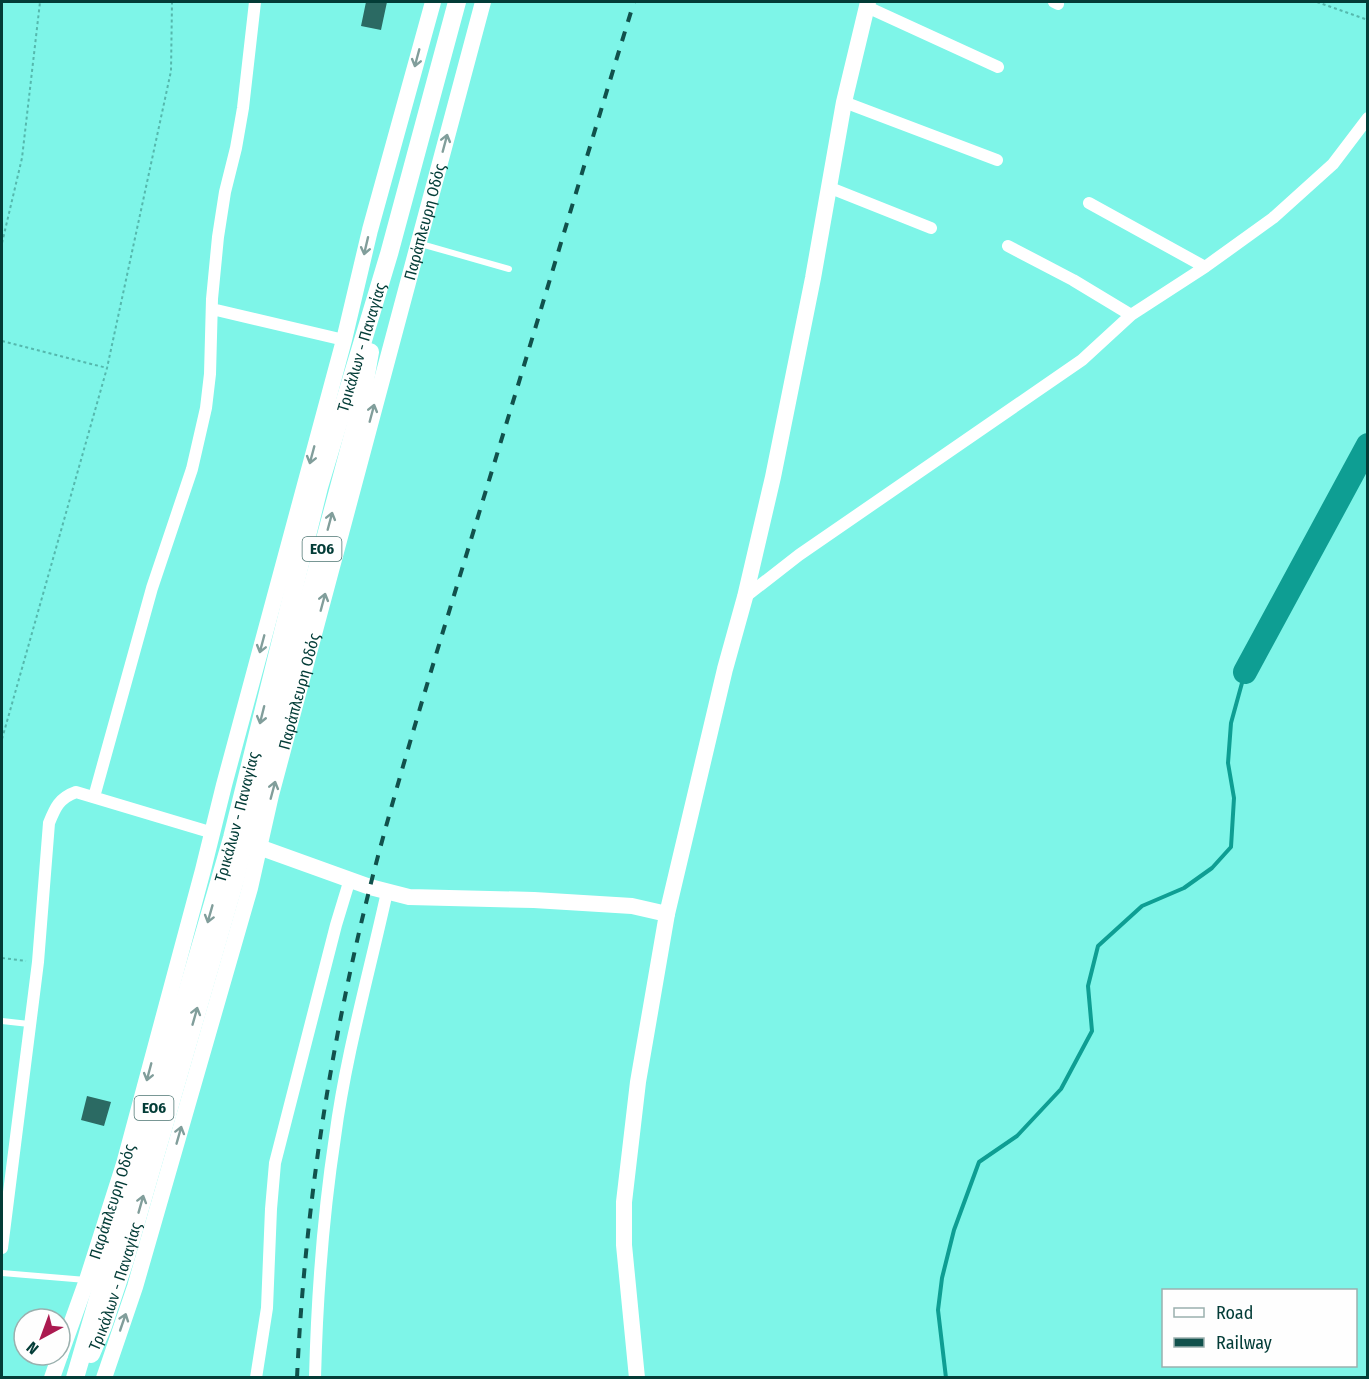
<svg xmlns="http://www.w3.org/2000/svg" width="1369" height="1379" font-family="'Fira Sans Condensed',sans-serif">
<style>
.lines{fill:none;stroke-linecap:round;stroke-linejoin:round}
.stream{stroke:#0e9e93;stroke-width:4}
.river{stroke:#0e9e93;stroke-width:24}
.building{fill:#2b6a63}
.path{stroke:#55b8ad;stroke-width:2;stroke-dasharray:3 3;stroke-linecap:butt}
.lane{stroke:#fff;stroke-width:6}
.street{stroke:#fff;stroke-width:12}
.secondary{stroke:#fff;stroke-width:16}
.primary{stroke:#fff;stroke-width:18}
.rail{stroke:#11514c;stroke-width:4;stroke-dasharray:10 10;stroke-linecap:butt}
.oneway{stroke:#819e9b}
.labels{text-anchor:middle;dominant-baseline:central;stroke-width:6;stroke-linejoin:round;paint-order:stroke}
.shield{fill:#fefefe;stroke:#4e7673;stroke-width:1.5}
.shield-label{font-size:15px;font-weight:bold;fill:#033c37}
.street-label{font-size:16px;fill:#033c37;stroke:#fefefe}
</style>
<rect width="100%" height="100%" fill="#7ef5e8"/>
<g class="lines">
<!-- stream -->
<path class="stream" d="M946,1378L938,1310L942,1278L954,1230L979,1162L1017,1136L1061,1089L1092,1031L1088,986L1098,946L1142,906L1184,888L1212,868L1231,847L1234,798L1228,763L1231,723L1245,672"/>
<!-- river -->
<path class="river" d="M1245,672L1368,445"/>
</g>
<!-- building -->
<path class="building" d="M366,2H387L381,30L361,26Z
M87,1096L111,1102L104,1126L81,1120Z"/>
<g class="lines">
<!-- path -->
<path class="path" d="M1317,2L1368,20
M2,243L22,158L40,2
M2,341L107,368
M2,739L107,368L171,71L172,2
M2,958L26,961"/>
<!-- lane -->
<path class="lane" d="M421,244L509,269
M2,1021L29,1024
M2,1273L86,1280"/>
<!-- street -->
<path class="street" d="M1054,2L1058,4
M867,7L998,67
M844,102L997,160
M828,187L931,228
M1089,203L1205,267
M1008,246L1073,280L1131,315
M212,309L344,340
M745,597L799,555L1082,360L1131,315L1205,267L1273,218L1333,164L1368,118
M94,797L152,588L192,469L206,408L210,374L212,299L218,237L225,192L236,148L243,108L255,2
M2,1248L38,962L49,823C55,808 59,798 76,792L213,833
M256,1378L267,1308L271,1209L275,1163L336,925L350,879
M315,1378C317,1297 323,1216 335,1137C346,1054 369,974 387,892"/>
<!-- secondary -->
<g class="secondary">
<path d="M248,843L370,887L409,897L534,900L632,906L667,914"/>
<path id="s1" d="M60,1355L87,1280L124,1164L203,870L224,785L344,340L370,230L433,2"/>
<path d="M52,1378L60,1355"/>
<path id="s2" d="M104,1378L135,1287L250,888L271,795L483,2"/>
<path d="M637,1378L624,1245V1202L638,1082L667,914L725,669L745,597L773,477L813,278L844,102L868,2"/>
</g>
<!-- primary -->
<g class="primary">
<path id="s3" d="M91,1354L103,1326L125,1260L235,880L244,841L360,409L370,352"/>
<path id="s4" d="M75,1378L232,838L319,487L389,254L457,2"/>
</g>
<!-- rail -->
<path class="rail" d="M297,1378C305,1202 333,1026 378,856C410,737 447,619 483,500C534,334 583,168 634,2"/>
</g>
<!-- one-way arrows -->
<defs><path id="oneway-shaft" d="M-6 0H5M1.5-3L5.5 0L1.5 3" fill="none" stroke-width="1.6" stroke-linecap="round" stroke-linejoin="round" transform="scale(1.5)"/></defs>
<g class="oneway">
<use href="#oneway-shaft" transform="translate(417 58) rotate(105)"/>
<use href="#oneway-shaft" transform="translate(445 143) rotate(-75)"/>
<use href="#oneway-shaft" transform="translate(366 246) rotate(103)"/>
<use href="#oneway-shaft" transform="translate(372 413) rotate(-75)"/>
<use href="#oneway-shaft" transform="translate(312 455) rotate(105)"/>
<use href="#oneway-shaft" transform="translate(330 521) rotate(-75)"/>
<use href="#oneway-shaft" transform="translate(323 602) rotate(-75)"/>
<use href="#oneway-shaft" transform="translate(262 644) rotate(105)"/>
<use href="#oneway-shaft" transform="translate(262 715) rotate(104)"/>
<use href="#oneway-shaft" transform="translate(273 790) rotate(-75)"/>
<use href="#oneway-shaft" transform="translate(210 914) rotate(106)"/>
<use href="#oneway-shaft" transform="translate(195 1016) rotate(-74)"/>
<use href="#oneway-shaft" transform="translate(149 1072) rotate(105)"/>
<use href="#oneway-shaft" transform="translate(179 1135) rotate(-74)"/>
<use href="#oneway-shaft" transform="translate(141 1204) rotate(-74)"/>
<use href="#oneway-shaft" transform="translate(123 1322) rotate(-71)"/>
</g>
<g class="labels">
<!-- shield labels -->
<g class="shield">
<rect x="302.5" y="537" width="39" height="24" rx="4.5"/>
<rect x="134.5" y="1096" width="39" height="24" rx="4.5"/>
</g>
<g class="shield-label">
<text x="322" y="549">ΕΟ6</text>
<text x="154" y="1108">ΕΟ6</text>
</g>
<!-- street labels -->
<g class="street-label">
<text stroke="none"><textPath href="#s2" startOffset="1200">Παράπλευρη Οδός</textPath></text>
<text stroke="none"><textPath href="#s4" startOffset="1070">Τρικάλων - Παναγίας</textPath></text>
<text stroke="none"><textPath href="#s2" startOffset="714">Παράπλευρη Οδός</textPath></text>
<text stroke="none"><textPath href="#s4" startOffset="584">Τρικάλων - Παναγίας</textPath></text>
<text stroke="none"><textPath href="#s1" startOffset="162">Παράπλευρη Οδός</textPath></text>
<text stroke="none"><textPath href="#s3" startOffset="72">Τρικάλων - Παναγίας</textPath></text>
</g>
</g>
<!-- border -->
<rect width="1369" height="1379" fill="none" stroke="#033c37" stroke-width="6"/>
<!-- legend -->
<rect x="1162" y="1289" width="195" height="78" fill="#fefefe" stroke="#9ab0ae" stroke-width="1.5"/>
<rect x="1174" y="1308" width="30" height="9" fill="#ffffff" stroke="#9ab0ae" stroke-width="1.5"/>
<text x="1216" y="1319" font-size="18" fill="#033c37">Road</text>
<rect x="1174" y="1338" width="30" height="9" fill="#11514c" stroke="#9ab0ae" stroke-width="1.5"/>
<text x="1216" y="1349" font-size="18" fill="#033c37">Railway</text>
<!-- north arrow -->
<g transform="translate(42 1337) rotate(221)"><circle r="28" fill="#fefefe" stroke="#9ab0ae" stroke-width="1.5"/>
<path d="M0-4.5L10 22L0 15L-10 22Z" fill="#ab1a50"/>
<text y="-9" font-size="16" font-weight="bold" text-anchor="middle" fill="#033c37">N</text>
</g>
</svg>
